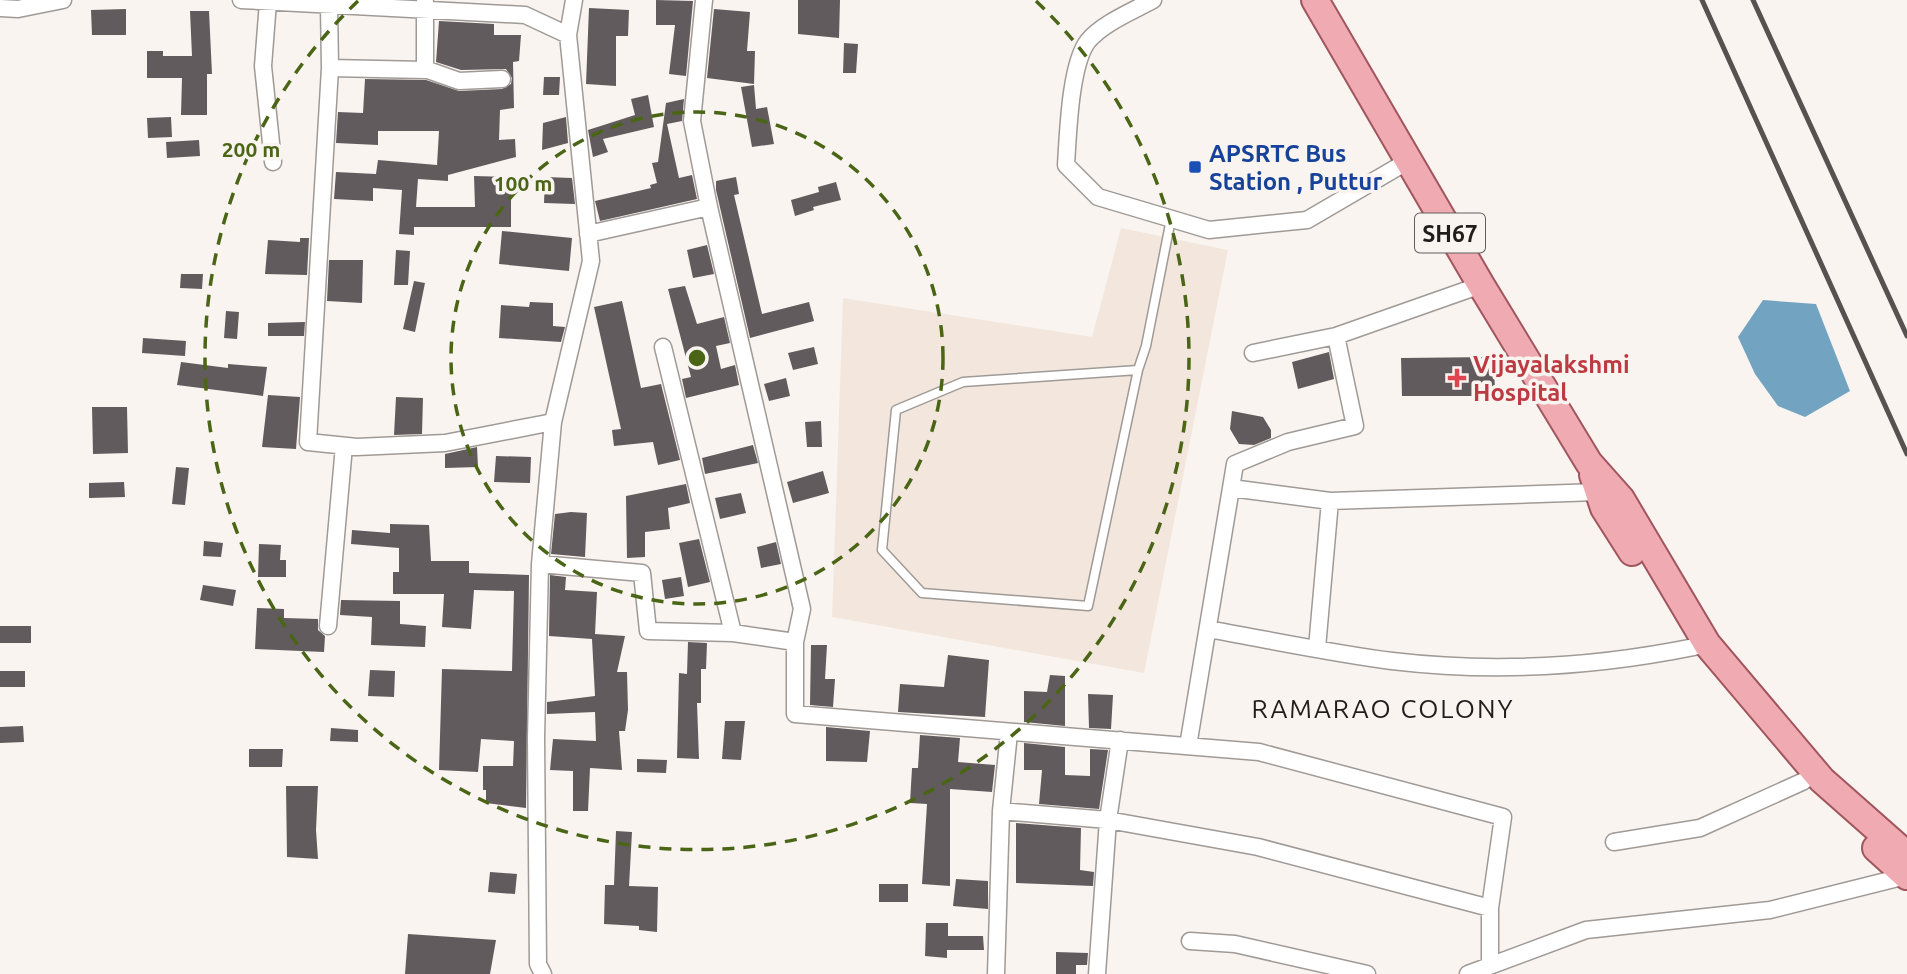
<svg xmlns="http://www.w3.org/2000/svg" width="1907" height="974" font-family="Ubuntu,sans-serif">
<style>
.built{fill:#f3e7dd}
.water{fill:#72a4c2}
.building{fill:#615b5d}
.lines{fill:none;stroke-linecap:round;stroke-linejoin:round}
.lane-casing{stroke:#9f9a96;stroke-width:11}
.street-casing{stroke:#9f9a96;stroke-width:19}
.primary-casing{stroke:#a1555d;stroke-width:30}
.lane{stroke:#fff;stroke-width:8}
.street{stroke:#fff;stroke-width:16}
.primary{stroke:#f0aab2;stroke-width:26}
.rail{stroke:#555250;stroke-width:5}
.ring{fill:none;stroke:#4a6516;stroke-width:3.5;stroke-dasharray:12 9}
.transit-dot{fill:#1a4fb4;stroke:#f9f4f0;stroke-width:2.5}
.health-dot{fill:#e0444e;stroke:#f9f4f0;stroke-width:2.5}
.labels{text-anchor:middle;dominant-baseline:central;stroke-width:7;stroke-linejoin:round;paint-order:stroke}
.shield{fill:#f9f4f0;stroke:#615e5c;stroke-width:2}
.shield-label{font-size:23px;font-weight:bold;fill:#201e1d}
.transit-label{font-size:24px;font-weight:bold;fill:#164399;stroke:#f9f4f0;text-anchor:start}
.health-label{font-size:24px;font-weight:bold;fill:#be3a42;stroke:#f9f4f0;text-anchor:start}
.neighbourhood-label{font-size:26px;letter-spacing:2px;fill:#201e1d;stroke:#f9f4f0}
.centre{fill:#4a6516;stroke:#f9f4f0;stroke-width:3.5}
.ring-label{font-size:21px;text-anchor:middle;font-weight:bold;fill:#4a6516;stroke:#f9f4f0;stroke-width:7;stroke-linejoin:round;paint-order:stroke}
</style>
<rect width="100%" height="100%" fill="#f9f4f0"/>
<!-- built -->
<path class="built" d="M1121,228L1228,250L1144,673L832,617L843,298L1092,337Z"/>
<!-- water -->
<path class="water" d="M1763,300L1816,304L1850,391L1805,417L1778,406L1755,374L1738,337Z"/>
<!-- building -->
<path class="building" d="M656,0L693,1L686,76L669,74L675,25H656Z
M798,0H840L839,38L798,34Z
M589,8L629,10L628,36H616V86L586,84Z
M126,9V35H92L91,10Z
M714,9L750,12L747,51H755L754,84L707,78Z
M190,11H209L212,74H207V115H181L182,78H147V51H163V56H192Z
M439,21L494,24V35H521L519,61L513,62L514,108L500,110L499,140L515,139L516,157L448,175V181L418,179L416,207H475L474,176L511,177V227H414V235L399,234L402,190L373,188V201L334,199L336,172L376,174L378,160L437,165L439,131H378V145L336,143L338,112L363,113L365,79L426,80L459,91L502,89L511,84L512,78L506,69L461,70L436,62Z
M844,43L858,44L856,73H843Z
M544,77H560L559,95H543Z
M754,85L756,109L767,107L774,144L752,147L741,87Z
M648,95L654,127L603,139L608,152L593,157L588,130L635,115L631,99Z
M684,99L682,121L667,124L679,178L692,175L697,199L600,221L595,201L651,188L650,185L657,183L652,163L658,162L666,103Z
M171,117L172,137L148,138L147,118Z
M566,117L568,143L542,150L543,123Z
M199,140L200,156L167,158L166,142Z
M545,177L572,178L575,204L544,203Z
M736,177L739,194L734,195L762,314L809,302L814,321L750,338L716,190V181Z
M836,182L841,200L813,207L814,210L795,216L791,200L819,192L818,187Z
M502,231L572,238L569,271L499,264Z
M300,238H309L307,275L265,274L268,240L300,242Z
M707,245L714,274L693,278L687,250Z
M396,250L410,251L408,285H394Z
M329,260H363L362,303L327,301Z
M181,274H203L202,289L180,288Z
M414,281L425,283L415,332L403,329Z
M685,286L697,324L724,317L730,343L716,346L721,369L735,365L739,385L686,398L682,379L691,377L668,289Z
M622,301L641,388L661,384L680,460L658,465L653,442L614,446L612,430L621,429L594,307Z
M530,302L553,303V326L565,327L561,342L499,338L501,305L529,307Z
M226,311L239,312L237,339L224,338Z
M305,322L304,336H268V323Z
M143,338L186,341L185,356L142,353Z
M814,347L818,364L793,370L788,353Z
M1329,352L1334,379L1298,389L1292,362Z
M1494,357L1495,396H1402L1401,358Z
M181,362L228,368V364L267,367L263,396L177,385Z
M786,378L790,396L769,401L764,384Z
M268,395L300,397L296,449L262,447Z
M396,397L423,398L422,434L394,435Z
M92,407H127L128,453L93,454Z
M1232,411L1263,417L1271,430V438L1254,445L1239,444L1230,429Z
M821,421L822,447H807L805,422Z
M753,445L758,463L705,474L702,458Z
M477,447L478,467L445,468V454Z
M496,456L531,457L530,483L494,482Z
M176,467L189,468L185,505L172,504Z
M823,471L829,493L793,503L787,482Z
M124,482L125,497L89,498V483Z
M686,484L690,503L668,508L670,529L645,532V557L627,558L626,496Z
M741,493L746,513L720,519L715,498Z
M571,512L587,513L585,557L551,554L555,514Z
M390,524L429,525L431,561H469V573L529,575L526,808L486,803V790H483V766H513L514,741L481,739L478,772L439,770L442,669L512,671L514,591L474,590L471,629L442,627L444,594H393V572H399V548L351,544L352,530L390,533Z
M699,539L710,582L688,587L679,543Z
M204,541L223,543L221,557L203,556Z
M776,542L781,564L761,568L757,547Z
M259,544L281,545L280,560H286V577H258Z
M550,575L566,577L565,590L597,592L595,634L625,636L617,672H627L628,710L625,731H619L622,770L590,768L588,811H573V771L550,770L553,739L596,741L595,712L547,714V702L595,696L592,639L549,636Z
M681,577L684,596L665,599L662,580Z
M203,585L236,590L233,606L200,600Z
M341,600L400,601V624L426,626L425,647L371,645L372,617L340,615Z
M257,608L284,609V618L318,619V630L325,636L324,652L255,649Z
M0,626H31V643H0Z
M688,642L707,643L706,669H701V703H697L699,759L677,758L679,673L687,674Z
M811,645H827L825,679H835L833,707L810,705Z
M948,655L989,660L985,717L898,712L900,684L944,687Z
M370,670L395,671L394,697L368,696Z
M0,671H25V687H0Z
M1050,675L1065,676V726L1024,722V691L1047,692Z
M1088,694L1113,695L1111,729L1089,728Z
M725,721H745L741,760L722,759Z
M23,726L24,742L0,743V727Z
M826,727L870,731L867,762L826,761Z
M331,728L358,730V742L330,741Z
M920,735L960,738L958,762L995,765L992,792L950,789V886L922,884L927,804L910,803L912,768H918Z
M1024,743L1065,747V775L1090,776V749L1108,750L1099,809L1039,804L1042,770H1024Z
M249,749H283L282,767H249Z
M637,759L667,760L666,773L637,772Z
M286,786H318L316,830L318,859L287,857Z
M1016,823L1081,828L1080,870L1094,872L1093,886L1016,883Z
M616,831L632,832L629,886L658,887L657,932L639,930V926L604,924L605,885H614Z
M490,872L517,874L515,894L488,892Z
M956,879L988,881V909L953,906Z
M879,884H908V902H879Z
M926,923H948V936H983L984,950H947V958L925,956Z
M408,934L496,940L490,974H405Z
M1056,952L1088,953L1087,965H1076V974H1056Z"/>
<g class="lines">
<defs>
<path id="lane" d="M1138,370L1088,606L922,593L882,550L896,410L963,382L1138,370L1146,346L1171,219"/>
<path id="street" d="M241,0L525,15L568,35L591,261L553,422L540,564L536,738L538,964L543,974
M1153,0C1133,11 1103,23 1088,41C1070,64 1068,135 1066,165L1098,197L1209,230L1307,220L1408,161
M268,2L263,66L273,162
M329,6L330,68L425,70V2
M0,8L18,9L63,0
M568,35L574,0
M330,68L308,442L357,447L445,443L553,422
M425,69L459,81L502,79
M709,207L802,609L795,642
M588,234L709,207L692,121L704,0
M663,347L733,633
M1253,353L1336,336L1481,285
M1231,488L1330,501L1598,492
M540,564L642,573L648,631L733,633L795,642V714L1259,752L1503,817L1490,908V964
M328,626L344,446
M1208,629C1269,640 1330,653 1392,661C1493,673 1595,667 1694,647
M1317,648L1330,501
M1188,746L1235,464L1288,442L1355,426L1336,336
M1001,811L1108,820L1258,847L1490,908
M1614,842L1700,828L1804,781
M1190,941L1235,944L1367,974
M996,974L1001,811L1009,733
M1097,974L1108,820L1120,740
M1468,974L1586,930L1770,910L1906,876"/>
<path id="primary" d="M1315,0L1481,285L1589,463L1621,499L1707,644L1822,780L1907,855
M1593,475L1604,508L1632,552
M1876,848L1907,876"/>
</defs>
<!-- lane casing -->
<use href="#lane" class="lane-casing"/>
<!-- street casing -->
<use href="#street" class="street-casing"/>
<!-- primary casing -->
<use href="#primary" class="primary-casing"/>
<!-- lane -->
<use href="#lane" class="lane"/>
<!-- street -->
<use href="#street" class="street"/>
<!-- primary -->
<use href="#primary" class="primary"/>
<!-- rail -->
<path class="rail" d="M1702,0L1907,454
M1753,0L1907,336"/>
</g>
<!-- distance rings -->
<g class="ring">
<circle cx="697" cy="358" r="246"/>
<path d="M1036 1A492 492 0 1 1 358 1"/>
</g>
<!-- markers -->
<rect class="transit-dot" x="1188" y="160" width="14" height="14" rx="3.5"/>
<path class="health-dot" d="M1453.5 367.5h7v7h7v7h-7v7h-7v-7h-7v-7h7z"/>
<g class="labels">
<!-- shield labels -->
<rect class="shield" x="1415" y="213.5" width="70" height="39" rx="5"/>
<g class="shield-label">
<text x="1450" y="233">SH67</text>
</g>
<!-- transit labels -->
<g class="transit-label">
<text x="1209" y="153">APSRTC Bus<tspan x="1209" dy="28">Station , Puttur</tspan></text>
</g>
<!-- health labels -->
<g class="health-label">
<text x="1473" y="364">Vijayalakshmi<tspan x="1473" dy="28">Hospital</tspan></text>
</g>
<!-- neighbourhood labels -->
<g class="neighbourhood-label">
<text x="1383" y="708">RAMARAO COLONY</text>
</g>
</g>
<circle cx="697" cy="358" r="10" class="centre"/>
<g class="ring-label">
<text x="251" y="157">200 m</text>
<text x="523" y="191">100 m</text>
</g>
</svg>
